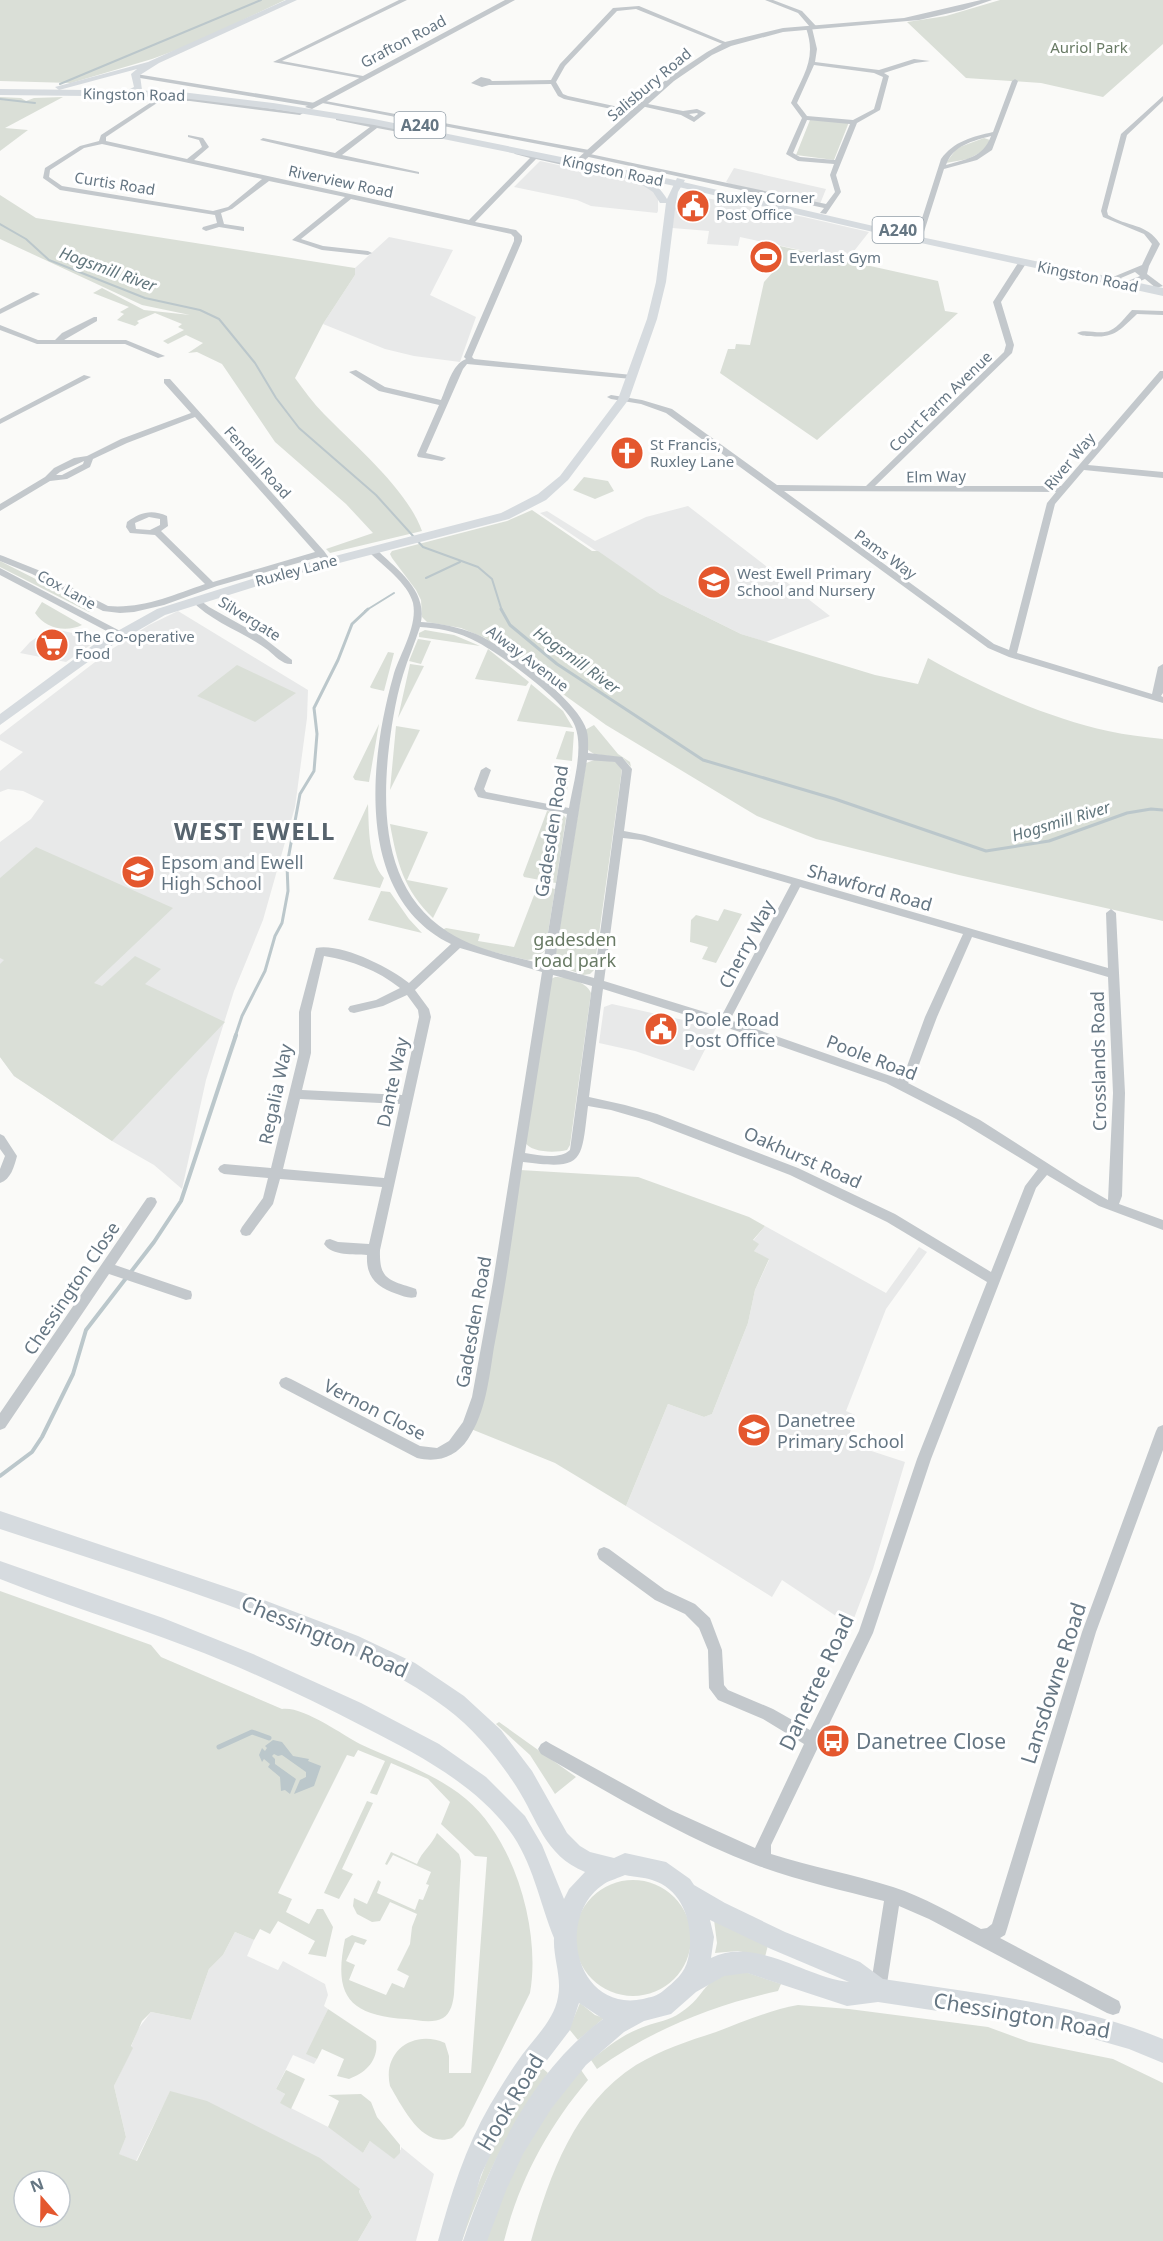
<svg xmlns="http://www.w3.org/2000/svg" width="1163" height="2241" font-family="'Noto Sans',sans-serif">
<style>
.built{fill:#e8e9e9}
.green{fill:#dadfd7;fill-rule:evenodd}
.water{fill:#bbc7cb}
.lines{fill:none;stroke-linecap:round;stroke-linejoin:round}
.stream-far3{stroke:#bbc7cb;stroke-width:2}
.stream-far2{stroke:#bbc7cb;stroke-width:3}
.stream-far1{stroke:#bbc7cb;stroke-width:4}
.stream{stroke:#bbc7cb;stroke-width:5}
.minor{fill:#c3c8cc;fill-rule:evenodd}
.tertiary{fill:#c3c8cc;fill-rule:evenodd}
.secondary{fill:#d6dbdf;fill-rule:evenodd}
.trunk{fill:#d6dbdf;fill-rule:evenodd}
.labels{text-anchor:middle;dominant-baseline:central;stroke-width:6;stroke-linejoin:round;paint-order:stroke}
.far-street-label{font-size:15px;fill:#657683;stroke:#fff}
.far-park-label{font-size:15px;fill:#687a64;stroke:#fff}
.far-poi-label{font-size:15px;fill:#657683;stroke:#fff;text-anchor:start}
.shield{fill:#fff;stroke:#939fa8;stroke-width:1.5}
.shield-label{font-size:16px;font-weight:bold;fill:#657683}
.far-water-label{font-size:16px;font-style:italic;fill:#60757c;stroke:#fff}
.street-label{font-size:18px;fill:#657683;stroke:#fff}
.poi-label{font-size:18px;fill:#657683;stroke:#fff;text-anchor:start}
.park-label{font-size:18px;fill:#687a64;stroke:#fff}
.near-street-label{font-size:21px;fill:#657683;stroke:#fff}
.near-poi-label{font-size:21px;fill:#657683;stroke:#fff;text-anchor:start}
.district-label{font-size:24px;font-weight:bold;letter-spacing:1.5px;fill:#57646e;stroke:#fff}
</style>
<rect width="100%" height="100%" fill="#fafaf8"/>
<!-- built -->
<path class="built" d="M540,161L645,184L658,195V211L657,213L591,206L577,200L514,187Z
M734,168L826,189L820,204L730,184L726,182Z
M701,197L804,217L869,232L847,260L740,237L738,246L707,244L709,231L672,228L675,208L681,201Z
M389,237L453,250L430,295L476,317L460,362L414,356L385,349L323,324L355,275V268Z
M688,506L771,570L830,616L766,642L741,634L660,594L540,513L547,511L595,541L646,517Z
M178,611L308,690L307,718L295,807L263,920L234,991L206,1080L182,1189L154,1165L112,1141L14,1076L0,1057V842L31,819L44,801L23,791L8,789L0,792V771L23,752L0,740V735L112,649L149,625Z
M50,628L99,639L66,662L20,653L30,642Z
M612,1004L701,1024L716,1028L694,1071L635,1051L599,1043L604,1007Z
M765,1226L886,1293L919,1247L927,1252L886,1309L846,1411L855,1415L847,1443L905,1462L873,1569L851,1626L782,1580L772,1597L626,1506L668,1404L704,1417L712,1414L748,1323L755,1290L769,1260L754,1251L753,1241Z
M235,1932L254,1940L247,1956L278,1970L283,1961L325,1984L328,1995L324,2006L328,2009L307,2054L317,2059L314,2064L293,2055L276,2089L285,2094L281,2103L336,2131L363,2153L370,2141L401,2150V2147L434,2174L416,2241H358L372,2217L359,2192L360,2190L170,2092L136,2161L118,2154L126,2137L114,2086L132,2048L131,2047L138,2029L151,2012L191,2020L209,1969L223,1955Z"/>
<!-- green -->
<path class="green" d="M0,0H285L190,45L152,59L71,83L0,81Z
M1000,0H1163V44L1103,97L1041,83L966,78L907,22L946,16Z
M0,97L21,98L26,101L34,98L63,97L5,128L28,130L0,151Z
M810,120L849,122L834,160L796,155Z
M984,138L990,140L987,149L968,159L946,163L957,148Z
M0,195L36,218L355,268V275L323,324L295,378C304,390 313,403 324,414C355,446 407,489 422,531L330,553L326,549L373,533L346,504L275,442L222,364L197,352L188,353L203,343L186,335L168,344L163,341L184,330L178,327L182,324L155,313L137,321L139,323L135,326L117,320L124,314L120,312L129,307L93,293L102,288L144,310L190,315L142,305L0,239Z
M780,246L938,281L945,311L958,313L817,440L720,373L728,349H735L736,344L750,345L764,282L780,264Z
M584,477L608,481L614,491L595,499L573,490Z
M532,510L592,551H598L660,594L741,634L875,675L918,684L928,658C980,688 1049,718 1108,731C1126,735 1145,737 1163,739V921L959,875L816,839L757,816L606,725L485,638L461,628L427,622L422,617L421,600L416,590L392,558L390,554L392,551L507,521Z
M0,561L95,609L89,612L0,567Z
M42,602L82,625C65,633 45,628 35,613Z
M425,630L454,635L480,646L419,637V633Z
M418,639L431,641L421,664L409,661Z
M488,649L529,682L526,686L475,679Z
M388,652L394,653L384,691L371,688L370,687Z
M410,664L424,666L398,718Z
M237,665L296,693L255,722L197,696Z
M531,684L563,711L573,728L517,721Z
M379,724L369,782L355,780L353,777Z
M594,725L618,754L630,762L631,767L623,758L594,754L588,750L585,730Z
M396,726L420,730L390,790Z
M566,731L574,732L572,761L556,759Z
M597,759L616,762L622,769L594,970L590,974L583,975L554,964L586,763Z
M566,765L571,766L565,802L561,804L550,803Z
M368,804C369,828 368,860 384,878L380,888L333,879Z
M547,811L562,813L566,818L556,883L524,877L523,875Z
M390,824L428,832L407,880L448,888L433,918C404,890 397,863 390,824Z
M36,847L173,908L94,983L102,986L135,956L161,969L145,984L225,1022L112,1141L14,1076L0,1057V964L4,960L0,958V878Z
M538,885L555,889L545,951L534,959L527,960L469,946L442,930L446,928L480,934L478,941L514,947Z
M381,891L390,892L409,919L422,933L368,920Z
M724,909L742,914L716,963L702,959L708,947L690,942L691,920L696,915L718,921Z
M555,977C567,977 586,981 591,993L570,1145L567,1150C555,1153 530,1153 524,1141L549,980Z
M520,1170L638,1177L749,1217L765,1226L753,1240L759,1244L754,1251L769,1259L755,1290L748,1323L712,1414L704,1417L668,1404L626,1506L555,1463L471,1429Z
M0,1591L151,1645L161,1657L282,1709C303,1706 341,1734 360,1744C396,1761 435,1773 466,1799C515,1840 541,1931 530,1993L464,2126L452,2138C422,2149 402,2106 390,2086C382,2051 414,2029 445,2043L449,2056V2073H471L487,1857L475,1856L441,1824L450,1802L428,1779L391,1763L377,1795L370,1793L385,1761L358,1750L354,1757L347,1755L278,1893L292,1899L286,1912L309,1924L317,1909H323L333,1927L326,1957L308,1954L315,1941L278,1921L270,1934L260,1929L254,1940L235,1932L223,1955L209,1969L191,2020L151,2012L142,2021L131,2046L133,2048L114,2086L126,2137L119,2154L137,2161L170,2091L207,2101L320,2158L360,2189L359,2192L372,2217L358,2241H0ZM24,2181H60V2217H24Z
M499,1722L576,1777L555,1794L530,1755L496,1724Z
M367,1801L373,1803L342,1869L353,1874L339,1899L324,1893Z
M437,1833L459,1854L461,1861L454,1994C453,2003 451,2013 443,2018C433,2024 417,2020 406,2019C349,2015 333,1996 345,1939L352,1935L367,1940L364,1945L355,1942L346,1961L355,1965L349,1980L386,1995L392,1983L404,1988L409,1976L397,1970L410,1944L412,1927L417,1914L390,1902L380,1921L372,1922L357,1914L353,1906L354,1898L367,1904L378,1880L381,1882L377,1893L415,1910L419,1899L423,1900L429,1885L426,1884L431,1872L393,1855L387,1865L385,1864L391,1852L417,1864C422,1851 432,1845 437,1833Z
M575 1938a58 58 0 1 1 116 0a58 58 0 1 1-116 0Z
M714,1920L768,1945L765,1957L738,1951L715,1953L717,1943Z
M742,1971L781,1984L778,1991C713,2005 651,2030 597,2069L591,2060C608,2046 625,2033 646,2026C657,2022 670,2020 680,2013C710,1994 698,1978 742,1971Z
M580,2003L595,2015L604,2018L578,2040L569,2029Z
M798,2005L849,2009L988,2027L1029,2042L1113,2059L1163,2083V2241H531C550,2174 574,2105 636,2065C661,2050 688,2041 716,2032C742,2022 770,2010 798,2005Z
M328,2009L376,2041C379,2060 366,2073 349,2079L337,2076L344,2059L322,2049L317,2059L306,2054Z
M540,2066L548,2073C510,2126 483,2180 462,2241H457L497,2134Z
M286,2070L305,2079L291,2109L280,2103L285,2094L276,2089Z
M581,2070L588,2080C548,2127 519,2181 504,2241H481L531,2133Z
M361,2094L371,2102L377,2117L400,2145V2153L394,2159L370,2141L363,2153L328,2127L339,2101L328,2095Z"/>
<!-- water -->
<path class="water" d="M273,1740L282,1742L293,1756L309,1759L308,1761L321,1766L314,1786L294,1794L300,1780L306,1777V1772L282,1755L278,1756L274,1754L272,1756L275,1759V1764L296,1779L290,1794L285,1790L281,1791L280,1777L268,1767L270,1764L264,1759L262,1762L259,1755L262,1748L265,1751L267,1748L265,1746Z"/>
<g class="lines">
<!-- stream-far3 -->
<path class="stream-far3" d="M60,84L261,0
M0,99L35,103
M0,224L26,239L49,260L145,298L200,310L219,319L255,363L276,398L299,428L376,495L423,547L478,567L492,579L502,611
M426,578L460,562
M365,611L394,593"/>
<!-- stream-far2 -->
<path class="stream-far2" d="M501,609L510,625L557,664L703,760L835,799L986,851L1049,841L1127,813L1151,809L1163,810
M235,1037L242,1016L265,971L275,936L282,923L288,891L287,865L300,794L314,771L317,734L314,708L338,660L352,624L368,609"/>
<!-- stream-far1 -->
<path class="stream-far1" d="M0,1476L32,1452L42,1437L73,1374L86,1330L154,1242L181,1201L236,1035"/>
<!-- stream -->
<path class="stream" d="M219,1747L252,1732L269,1738"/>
<!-- minor -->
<path class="minor" d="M399,0H407L282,61L363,76L365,77V79L273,62Z
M765,0H773L802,11L816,26V28H812L817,49L815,62L879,70L914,59L930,61L915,63L884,73L889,76L880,110L857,123L836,175L841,192L826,214L820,213L824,208L584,156L585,153L317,102L320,100L589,150L592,152L590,154L826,204L835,192L830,175L834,164L798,161L786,154L802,118L791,103C803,75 817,59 806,28L810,27L798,13ZM814,65L874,73L883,77L874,109L853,120L807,116L797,103ZM807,120L850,124L835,160L800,157L793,153Z
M639,6L730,44L725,45L636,9L617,11L565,66L556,82L563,94L568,96L637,111L638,112L635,114L564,99L558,96L551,84L489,85L482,87L471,83L481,77L490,79L492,81L551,80L560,64L613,8Z
M136,74L315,103L318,105L315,107L134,77L133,76Z
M1015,79L1018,81L992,150L977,160L944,169L923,235L916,237L941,159C954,141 972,137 993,132L1012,81ZM991,136C983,158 966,159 946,165C953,145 973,141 991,136Z
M1163,96V101L1127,135L1107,211L1108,215C1127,227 1147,223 1160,244L1149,266L1147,274L1163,286L1156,288L1145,279L1126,287L1122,285L1123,283L1140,276L1135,272L1121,278L1123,283L1119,285H1116L1113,277L1142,265L1152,244L1144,234L1103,217L1101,211L1121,134Z
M167,97H190L303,113L300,115L190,101H167L157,103L106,137V141L187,159L202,147L199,140L188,137V135L203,138L209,147L194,160L469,220L530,158L515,154L514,153L517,151L645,180L646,181L643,183L536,159L475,222L516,230L522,236V241L472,357L474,359L632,375L636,377L632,379L467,364L463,369L426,453L446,458L442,461L418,457L417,455L439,405L379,391L349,372L356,370L385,387L441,400C447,387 452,364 466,359L464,357L514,241V237L511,234L351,199L301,239L323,246L368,251L372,253L368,255L322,250L292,240L345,197L269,181L232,209L221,213L224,224L244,227V231L219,227L206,231L202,229L203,227L217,223L215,215L60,190L43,178L45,168L80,146L99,141L101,135L153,101ZM102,144L262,179L228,207L213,211L62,186L49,177L50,170L84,148Z
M643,103L683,111L697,109L706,113L694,122L681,115L641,106L640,105ZM697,113L698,114L694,117L689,114Z
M338,117L411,131L412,132L409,134L377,128L342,155L419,172V174L336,158L260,140L263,138L335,153L370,127L336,120V118Z
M1020,260L1027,262L1001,302L1014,345L1012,353L875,486H1061L1160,371H1163V378L1088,465L1163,472V478L1084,470L1055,504L1017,653L1152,694L1158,667L1163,664V693L1161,696L1163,697V703L1009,657L988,648L666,413L641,404L611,399L607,397L611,395L642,400L672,409L777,485L866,486L1004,352L1006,345L993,302ZM784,491L1056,492L1047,503L1009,650L994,644Z
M33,292L40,294L0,314V309Z
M1132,310L1163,311V315L1137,314C1121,329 1114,339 1091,336C1085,336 1082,336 1077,333C1087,328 1100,336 1111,330C1118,327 1126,316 1132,310Z
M94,317H97V321L64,340H126L165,356L158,358L125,344H37L0,330V325L38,340H55L62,333Z
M84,375L91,377L0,424V419Z
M164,379H170L324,551L329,558L328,560H322L319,557L217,586L164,605L134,612L120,613L103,611L32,574L0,561V555L3,556L38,570L108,606C143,609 173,595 205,584L155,535L130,533L126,527L127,522C140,512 152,509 167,516L168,526L161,531L213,582L315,552L195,417L127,443L93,459L90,467L67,479L50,481L0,511V504L45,477L54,468L74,458L87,456L121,439L191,413L164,383ZM84,461L83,464L62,475H56L60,472ZM149,517L160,519V525L150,530L136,529L135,523Z
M372,547L375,548C396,569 427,589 421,622C440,623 458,627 476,634C504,646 573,697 585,726C589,734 588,744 588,753L622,757L632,769L624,831L645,835L1108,968L1106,913L1111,909L1116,913L1125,1093L1122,1196L1119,1204L1163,1220V1230L1099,1206L1047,1175L1036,1188L931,1459L873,1633L771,1845V1854C811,1867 853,1874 893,1887C924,1897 953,1914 981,1929L987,1928L992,1924L1082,1632L1156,1431L1158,1427L1163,1425V1450L1096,1632L1007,1929L1005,1935L1000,1938L1119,2001L1121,2007L1119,2013L1113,2015L1107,2013L929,1919L899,1906L886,1990L884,1996L878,1998L872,1996L870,1990L884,1901C841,1890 797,1880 756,1865C680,1836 611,1794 541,1754L538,1749L541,1744L546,1741L551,1744L671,1810L755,1848L804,1744L763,1719L718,1700L709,1688L708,1650L699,1628L685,1614L655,1600L599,1559L597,1554L599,1549L604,1547L609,1549L665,1590L695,1604L710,1618L722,1650L724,1685L728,1690L773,1709L810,1730L859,1631L917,1459L987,1282L887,1222L790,1175L649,1121L611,1110L588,1106C581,1162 585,1170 523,1162C514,1224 506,1286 494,1347C489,1378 486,1412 468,1439C456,1457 438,1463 417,1458L281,1387L279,1383L281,1379L286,1377L291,1379L420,1446L437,1448L449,1441L463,1422L472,1397L493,1281L542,972L460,948L415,990L429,1009L431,1017L380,1250C379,1281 390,1280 416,1289L417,1293L416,1297C409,1299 403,1296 397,1294C376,1287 366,1277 367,1255C354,1254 332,1256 324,1244L326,1240L330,1239L338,1242L369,1244L382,1187L280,1179L273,1204L250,1235L246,1236L242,1235L240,1231L242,1227L263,1198L268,1178L224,1174L220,1172L218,1169L220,1166L224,1164L271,1168L299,1053V1012L316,948C341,943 389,967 409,983L451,944C355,897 369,762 393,677C399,655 418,627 413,603C408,583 383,566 369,552L368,550ZM420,627C437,628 454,631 469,638C495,649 566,701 575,726C584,749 573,784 569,808L486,792L484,789L491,770L486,767L481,770L474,789L478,797L482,798L567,814L543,964C511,956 476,950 448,932C387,893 382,821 388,756C391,729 395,701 403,675C408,658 415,643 420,627ZM587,760L615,762L622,770L594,978L554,967ZM623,838L641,840L791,884L721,1017L604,981ZM800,887L963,934L925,1017L906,1069L899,1079L730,1020ZM972,937L1108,977L1113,1093L1108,1200L1080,1184L980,1120L908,1083L917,1070L937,1017ZM324,956C353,961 377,970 400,988L376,1000L350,1006L348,1009L350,1012L354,1013L383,1006L407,995L418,1010L419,1017L402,1095L302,1090L311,1053V1012ZM553,975L592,986L570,1150C559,1160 539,1155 525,1153ZM603,989L737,1031L886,1083L956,1119L1038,1169L1025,1186L991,1272L895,1214L798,1168L657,1114L625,1105L589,1097ZM300,1099L400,1104L384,1178L283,1169Z
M0,568L122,632L124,634L122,636H116L0,575Z
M196,597L209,607L261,636L292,660V664C283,665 275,656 268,650C244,632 211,622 191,600Z
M0,1134L4,1136L17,1156C14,1167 11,1179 0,1183V1169L5,1156L0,1149Z
M151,1197L155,1198L157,1202L155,1206L115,1265L191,1291L192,1295L191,1299L186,1300L109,1274L5,1428L0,1430V1413L147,1198Z"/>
<!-- tertiary -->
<path class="tertiary" d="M505,0H515L312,109L305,107Z
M981,0H992L963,10L919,20L783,32L731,46L712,55L674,81L584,161L577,159L668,78L707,52L725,42L783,28L904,18Z"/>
<!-- secondary -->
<path class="secondary" d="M286,0H297L159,63L140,75L142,90L128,95L124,92L134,87L131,74L137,69L59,90L55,87L148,62Z
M630,173C644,172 660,187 667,199L677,178L685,180L678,192L676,202L666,282L657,319L629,399L568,480L546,500L509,519L289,576L165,615L106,649L0,725V714L96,643L157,609L281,570L501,513L538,494L560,476L618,399L647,319L656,282L666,203H660L653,192L630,177Z
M0,1511L256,1597L358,1636L415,1663L464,1696L501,1730L532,1771L567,1833L580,1846L590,1852L614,1858L625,1853L666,1862L690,1879L694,1885L725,1903L785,1932L860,1962L883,1979C978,1994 1073,2002 1163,2039V2063L1129,2049L1059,2029L878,2002L847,2006L747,1973L724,1976L696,1992L671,2014L644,2021L624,2032L586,2065L551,2109L523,2154L507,2188L487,2241H463C491,2159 531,2072 603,2019L579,2003L570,2030L538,2072L506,2122L481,2175L462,2241H438C451,2194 465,2148 490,2105C500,2088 511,2070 522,2055C536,2036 554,2020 558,1997C562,1977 553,1958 554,1938C539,1901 533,1862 509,1830C473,1783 417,1754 366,1728C308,1698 249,1670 188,1647C126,1623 62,1604 0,1579V1561L163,1618L253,1654L361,1703L439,1744L486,1777L525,1816L542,1845L564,1899L569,1889L585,1872C544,1855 538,1820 516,1786C497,1757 474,1729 446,1708C395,1669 335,1647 276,1623C185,1588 92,1559 0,1529ZM625,1875C634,1877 644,1877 652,1880C685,1890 695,1929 688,1959C685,1973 674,1982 663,1991C657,1996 651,1997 643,1999C576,2013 554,1917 604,1884C610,1880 619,1878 625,1875ZM710,1920L771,1949L849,1982C804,1977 756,1936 711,1958L714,1937Z"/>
<!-- trunk -->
<path class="trunk" d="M0,89L173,91L273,103L374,119L670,179L921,237L1163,288V296L921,243L670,185L374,125L273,109L173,97L0,95Z"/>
</g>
<!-- icons -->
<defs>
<symbol id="civic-disc" viewBox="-11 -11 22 22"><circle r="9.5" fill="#e4572e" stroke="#fff"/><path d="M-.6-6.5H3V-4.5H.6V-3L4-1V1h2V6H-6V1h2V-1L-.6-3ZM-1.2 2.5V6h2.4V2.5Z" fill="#fff"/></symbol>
<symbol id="stadium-disc" viewBox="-11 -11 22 22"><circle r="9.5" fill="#e4572e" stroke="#fff"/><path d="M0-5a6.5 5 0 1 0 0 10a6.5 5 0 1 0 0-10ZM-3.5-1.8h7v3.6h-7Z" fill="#fff"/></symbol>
<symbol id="church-disc" viewBox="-11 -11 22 22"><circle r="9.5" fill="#e4572e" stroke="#fff"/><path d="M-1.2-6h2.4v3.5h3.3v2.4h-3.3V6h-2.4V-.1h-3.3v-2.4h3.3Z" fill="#fff"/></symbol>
<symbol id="school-disc" viewBox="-11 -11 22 22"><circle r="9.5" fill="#e4572e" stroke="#fff"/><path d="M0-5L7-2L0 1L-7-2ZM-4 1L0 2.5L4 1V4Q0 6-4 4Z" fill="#fff"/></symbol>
<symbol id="supermarket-disc" viewBox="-11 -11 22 22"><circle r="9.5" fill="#e4572e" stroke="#fff"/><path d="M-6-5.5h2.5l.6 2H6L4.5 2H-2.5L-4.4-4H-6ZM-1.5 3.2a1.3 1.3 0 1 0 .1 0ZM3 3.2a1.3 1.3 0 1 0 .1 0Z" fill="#fff"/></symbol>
<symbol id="bus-disc" viewBox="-11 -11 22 22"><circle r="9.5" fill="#e4572e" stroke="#fff"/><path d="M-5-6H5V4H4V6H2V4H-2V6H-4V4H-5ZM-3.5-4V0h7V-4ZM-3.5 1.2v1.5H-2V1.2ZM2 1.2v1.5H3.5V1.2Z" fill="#fff"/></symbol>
</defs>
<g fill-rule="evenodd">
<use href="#civic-disc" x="674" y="187" width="38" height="38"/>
<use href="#stadium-disc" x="747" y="238" width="38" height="38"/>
<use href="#church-disc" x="608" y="434" width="38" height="38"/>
<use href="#school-disc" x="695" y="563" width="38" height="38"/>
<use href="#supermarket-disc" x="33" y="626" width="38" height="38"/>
<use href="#school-disc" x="119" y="853" width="38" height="38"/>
<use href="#civic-disc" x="642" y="1010" width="38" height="38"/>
<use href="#school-disc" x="735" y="1411" width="38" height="38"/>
<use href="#bus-disc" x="814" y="1722" width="38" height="38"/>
</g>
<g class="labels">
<!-- far-street labels -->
<g class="far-street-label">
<text transform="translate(403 41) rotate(-28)">Grafton Road</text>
<text transform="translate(649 84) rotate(-40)">Salisbury Road</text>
<text transform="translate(134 94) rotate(1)">Kingston Road</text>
<text transform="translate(613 170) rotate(12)">Kingston Road</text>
<text transform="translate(341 181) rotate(12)">Riverview Road</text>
<text transform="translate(115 183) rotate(9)">Curtis Road</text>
<text transform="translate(1088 276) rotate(12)">Kingston Road</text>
<text transform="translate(940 401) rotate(-44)">Court Farm Avenue</text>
<text transform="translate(1069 461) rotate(-50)">River Way</text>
<text transform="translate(258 462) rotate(48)">Fendall Road</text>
<text transform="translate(936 476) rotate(-1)">Elm Way</text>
<text transform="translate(886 554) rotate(36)">Pams Way</text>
<text transform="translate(296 570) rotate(-15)">Ruxley Lane</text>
<text transform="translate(67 589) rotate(29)">Cox Lane</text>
<text transform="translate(250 618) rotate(32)">Silvergate</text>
<text transform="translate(528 658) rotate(37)">Alway Avenue</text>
</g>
<!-- far-park labels -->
<g class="far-park-label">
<text x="1089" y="47">Auriol Park</text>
</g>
<!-- far-poi labels -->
<g class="far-poi-label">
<text x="716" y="197">Ruxley Corner<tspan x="716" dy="17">Post Office</tspan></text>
<text x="789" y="257">Everlast Gym</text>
<text x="650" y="444">St Francis,<tspan x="650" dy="17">Ruxley Lane</tspan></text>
<text x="737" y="573">West Ewell Primary<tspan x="737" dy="17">School and Nursery</tspan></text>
<text x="75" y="636">The Co-operative<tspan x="75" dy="17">Food</tspan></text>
</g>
<!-- shield labels -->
<g class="shield">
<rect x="394.5" y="112" width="51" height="26" rx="4.5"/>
<rect x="872.5" y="217" width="51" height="26" rx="4.5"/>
</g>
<g class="shield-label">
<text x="420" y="125">A240</text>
<text x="898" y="230">A240</text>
</g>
<!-- far-water labels -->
<g class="far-water-label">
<text transform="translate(108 269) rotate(20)">Hogsmill River</text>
<text transform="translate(577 660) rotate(36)">Hogsmill River</text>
<text transform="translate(1061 821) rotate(-17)">Hogsmill River</text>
</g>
<!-- street labels -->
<g class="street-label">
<text transform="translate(551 831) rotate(-81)">Gadesden Road</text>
<text transform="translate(870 887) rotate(16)">Shawford Road</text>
<text transform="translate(746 944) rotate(-62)">Cherry Way</text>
<text transform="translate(872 1057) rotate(21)">Poole Road</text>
<text transform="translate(1098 1061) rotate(-91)">Crosslands Road</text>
<text transform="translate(392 1082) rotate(-78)">Dante Way</text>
<text transform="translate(275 1094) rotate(-78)">Regalia Way</text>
<text transform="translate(803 1157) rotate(24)">Oakhurst Road</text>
<text transform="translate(71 1288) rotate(-56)">Chessington Close</text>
<text transform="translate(473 1322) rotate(-80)">Gadesden Road</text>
<text transform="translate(375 1409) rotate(27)">Vernon Close</text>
</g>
<!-- poi labels -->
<g class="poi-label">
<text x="161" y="862">Epsom and Ewell<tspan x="161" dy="21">High School</tspan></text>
<text x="684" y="1019">Poole Road<tspan x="684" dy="21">Post Office</tspan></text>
<text x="777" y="1420">Danetree<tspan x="777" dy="21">Primary School</tspan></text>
</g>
<!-- park labels -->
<g class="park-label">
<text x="575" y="939">gadesden<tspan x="575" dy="21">road park</tspan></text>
</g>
<!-- near-street labels -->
<g class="near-street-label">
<text transform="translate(325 1636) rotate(23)">Chessington Road</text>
<text transform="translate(816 1682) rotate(-65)">Danetree Road</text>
<text transform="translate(1053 1683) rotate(-72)">Lansdowne Road</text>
<text transform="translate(1022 2015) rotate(10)">Chessington Road</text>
<text transform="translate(510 2102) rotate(-59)">Hook Road</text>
</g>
<!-- near-poi labels -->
<g class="near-poi-label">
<text x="856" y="1741">Danetree Close</text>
</g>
<!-- district labels -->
<g class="district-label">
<text x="255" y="830">WEST EWELL</text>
</g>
</g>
<!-- north arrow -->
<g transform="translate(42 2199) rotate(340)"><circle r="28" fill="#ffffff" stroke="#c1c8cd" stroke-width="1.5"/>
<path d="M0-4.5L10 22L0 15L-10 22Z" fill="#e4572e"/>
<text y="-9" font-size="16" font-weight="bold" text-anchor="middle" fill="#657683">N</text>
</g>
</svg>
